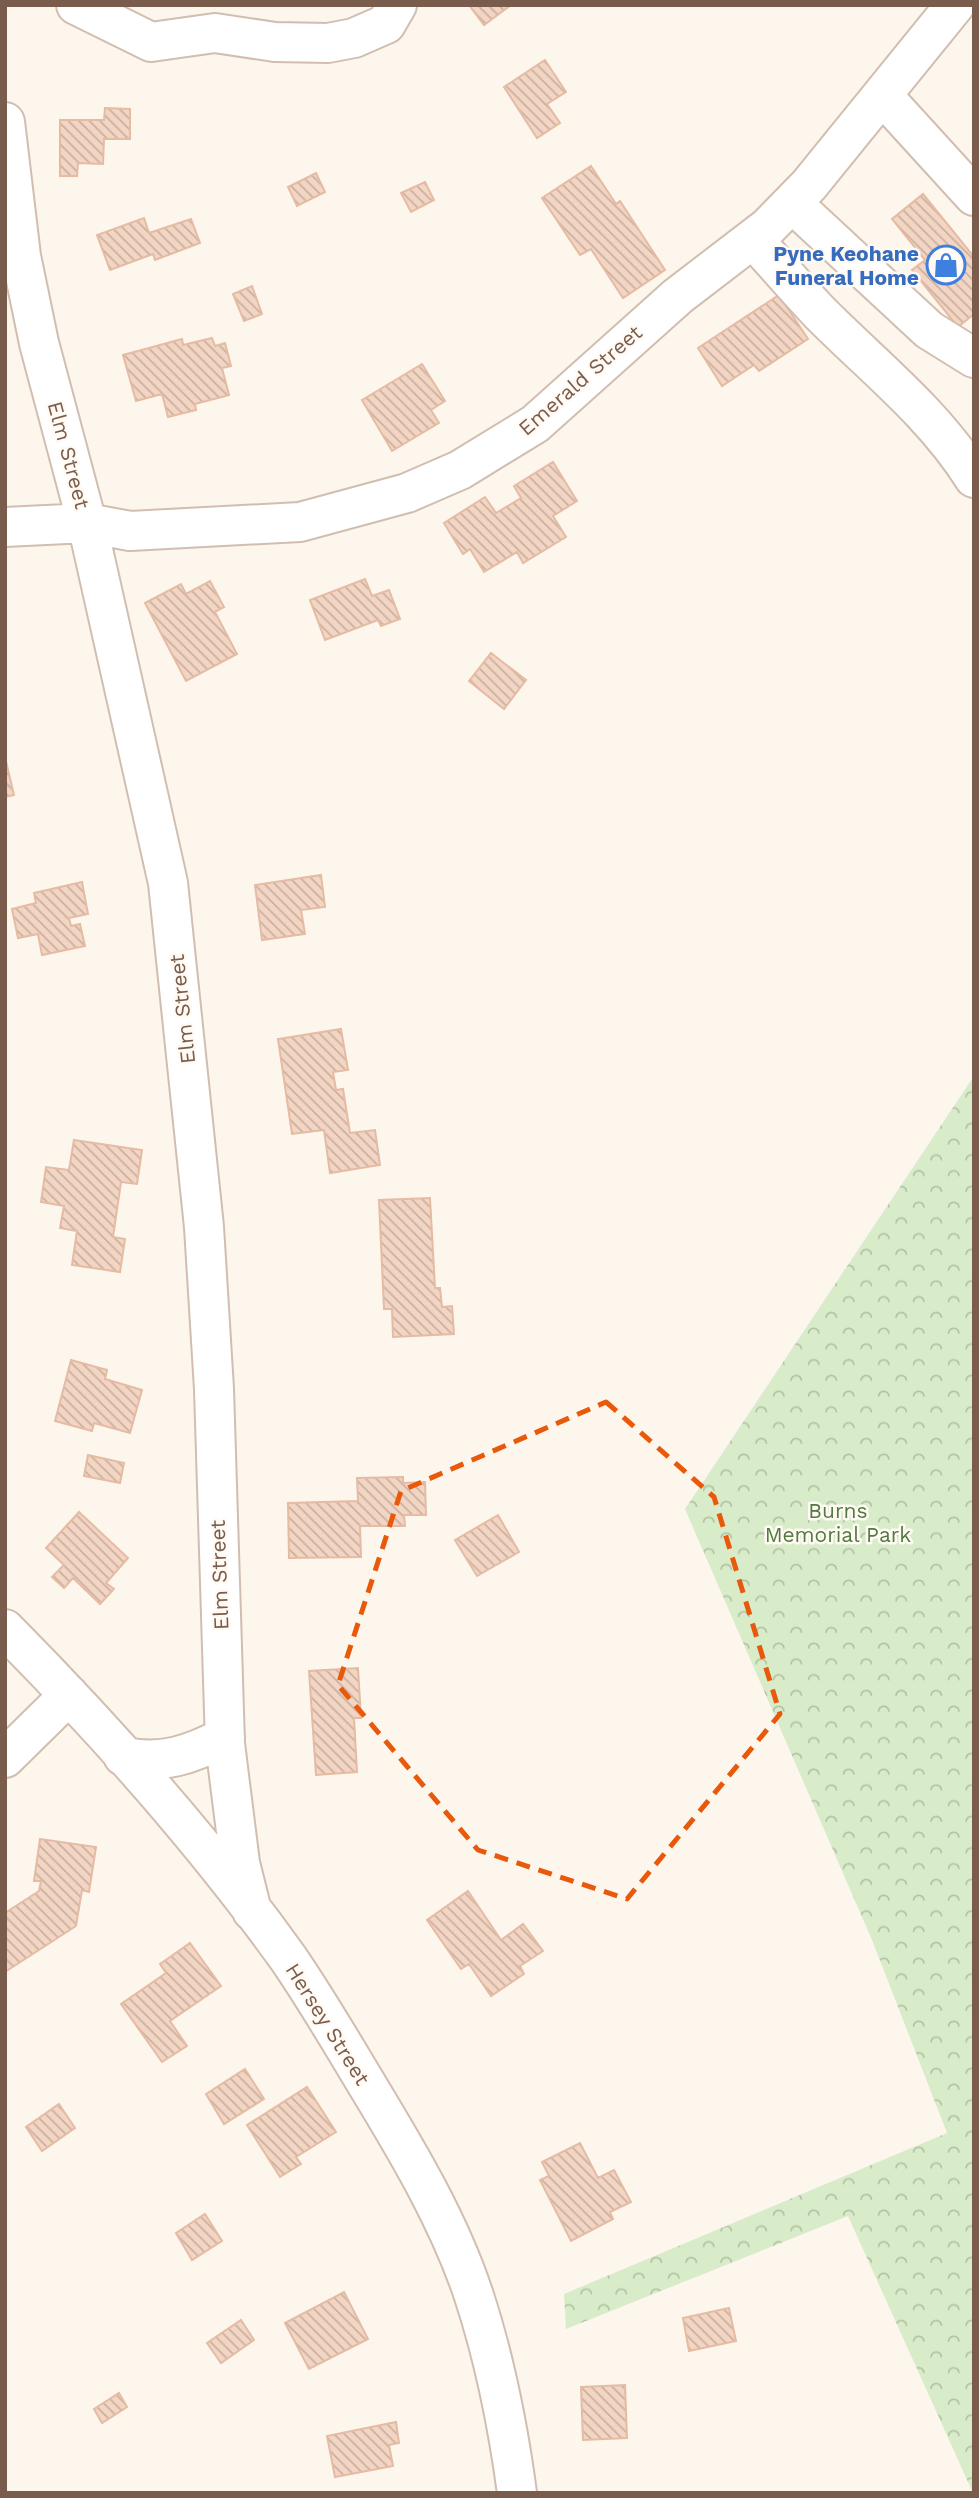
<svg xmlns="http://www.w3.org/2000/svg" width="979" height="2498" font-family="'Work Sans',sans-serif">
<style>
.park{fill:url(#park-crowns)}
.building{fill:url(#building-back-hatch);stroke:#e6bba3;stroke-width:2}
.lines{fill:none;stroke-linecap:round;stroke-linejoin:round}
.minor-casing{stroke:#d1beb0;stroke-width:42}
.minor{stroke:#fff;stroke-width:38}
.marked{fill:none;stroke:#e8590c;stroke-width:5;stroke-dasharray:14 9;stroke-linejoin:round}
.labels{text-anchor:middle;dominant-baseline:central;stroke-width:5;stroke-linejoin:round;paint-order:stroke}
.shop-label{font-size:21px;font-weight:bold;fill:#366cbe;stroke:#fffaf3;text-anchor:end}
.street-label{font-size:21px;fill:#7a5c4d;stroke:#fffaf3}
.park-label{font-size:21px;fill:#537a41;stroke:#fffaf3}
</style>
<defs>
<pattern id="park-crowns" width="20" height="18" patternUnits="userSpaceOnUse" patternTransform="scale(1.75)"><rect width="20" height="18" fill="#d8ecc9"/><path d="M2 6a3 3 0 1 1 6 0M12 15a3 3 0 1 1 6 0" fill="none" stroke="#b4c2a5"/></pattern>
<pattern id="building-back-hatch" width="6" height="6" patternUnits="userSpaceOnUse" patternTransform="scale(1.75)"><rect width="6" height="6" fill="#f3d5c3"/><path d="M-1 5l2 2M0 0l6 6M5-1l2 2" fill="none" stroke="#cab0a1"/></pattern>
</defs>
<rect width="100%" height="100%" fill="#fdf6ec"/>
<!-- park -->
<path class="park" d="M974,1076V2493H973L848,2216L566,2329L564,2294L947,2133L872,1940L685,1509Z"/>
<!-- building -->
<path class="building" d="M469,5H511L484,25Z
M545,60L566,92L547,104L560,123L537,138L504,87Z
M105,108L130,109V139H104L103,164L78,163L77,176H60V120H104Z
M591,166L616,204L620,201L665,270L623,298L591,249L580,255L542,198Z
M316,173L325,192L297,206L288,187Z
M425,182L434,200L411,212L401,193Z
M923,194L974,257V314L958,327L912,270L925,260L892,219Z
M144,218L149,233L191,219L200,243L155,260L153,254L110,270L97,235Z
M252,286L262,314L244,321L233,294Z
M779,295L808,339L759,371L754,365L722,386L698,348Z
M212,338L215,346L225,343L231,366L222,368L229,395L195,404L196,410L168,417L162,394L136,401L123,355L182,339L183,345Z
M422,364L445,401L431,410L439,423L392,451L362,400Z
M553,462L577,501L553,516L566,537L523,563L517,552L484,572L470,549L463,554L444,523L485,497L496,513L521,498L514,486Z
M365,579L372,596L389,590L400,619L381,626L378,620L325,640L310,600Z
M210,581L224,607L215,612L237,654L186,681L145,603L181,584L186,594Z
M491,653L526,680L504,709L469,681Z
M5,757L14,795L5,797Z
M321,875L325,907L301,910L305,934L262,940L255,885Z
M82,882L88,914L69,918L71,926L80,924L85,946L42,955L38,934L18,938L12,909L36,903L34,893Z
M341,1029L348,1070L333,1072L336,1090L343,1089L350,1133L375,1130L380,1165L330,1173L324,1130L292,1134L278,1039Z
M74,1140L142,1150L137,1184L121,1182L113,1237L125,1239L120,1272L72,1265L77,1231L60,1228L64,1206L41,1202L46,1167L69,1170Z
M430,1198L435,1288H440L442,1307L452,1306L454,1334L393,1337L392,1309H384L379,1200Z
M71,1360L107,1370L105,1379L142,1390L130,1433L94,1423L92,1431L55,1421Z
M88,1455L124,1463L120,1483L84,1476Z
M403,1477V1483L425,1482L426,1515H404L405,1526H360L361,1557L289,1558L288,1503L358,1501L357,1478Z
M79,1512L128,1558L106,1583L114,1589L100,1604L73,1578L64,1588L52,1577L64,1565L46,1548Z
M498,1515L519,1552L477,1576L455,1540Z
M358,1668L361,1718H354L357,1772L316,1775L309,1671Z
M40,1839L96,1847L89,1892L82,1890L76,1926L5,1972V1913L39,1891L41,1881H34Z
M468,1891L501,1940L523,1924L543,1951L520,1966L524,1974L491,1996L469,1964L461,1969L427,1920Z
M190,1943L221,1986L170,2021L187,2046L162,2062L121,2004L166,1973L160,1964Z
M245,2069L264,2099L224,2124L206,2094Z
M307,2087L336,2132L296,2157L301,2164L280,2177L247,2125Z
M59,2104L75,2128L42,2151L26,2127Z
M580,2143L598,2178L614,2170L631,2202L610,2212L613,2219L571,2241L540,2180L549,2176L542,2162Z
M205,2214L222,2241L192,2260L176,2233Z
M344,2292L368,2339L309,2369L285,2323Z
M729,2308L736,2341L689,2351L683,2318Z
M241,2320L254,2340L221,2363L207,2343Z
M625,2385L627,2438L583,2440L581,2387Z
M119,2393L127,2407L102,2423L94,2409Z
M396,2422L399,2443L389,2445L393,2466L335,2477L327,2436Z"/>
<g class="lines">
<defs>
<path id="minor" d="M76,5L151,42L215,33L275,42L328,43L354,38L386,24L397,5
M882,95L974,196
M5,122L21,256L39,343L87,523L168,883L204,1227L214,1389L225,1744L240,1863L252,1911
M792,203L929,330L974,358
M753,239C776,264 798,290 821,314C874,367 934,414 974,478
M5,527L87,523L130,531L300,522L407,493L460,470L535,424L678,296L768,227L809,185L955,5
M5,1629C106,1731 204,1841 288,1958C317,2000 343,2045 369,2088C409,2154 450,2223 474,2296C495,2360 508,2426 517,2493
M123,1756C160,1766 192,1754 225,1737
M5,1758L69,1695"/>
</defs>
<!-- minor casing -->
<use href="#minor" class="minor-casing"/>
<!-- minor -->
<use href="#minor" class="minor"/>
</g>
<!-- marked area -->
<path class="marked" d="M606,1402L714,1497L780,1714L627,1899L478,1850L338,1685L401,1491Z"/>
<!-- icons -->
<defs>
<symbol id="shop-ring" viewBox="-11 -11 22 22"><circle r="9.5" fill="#fffaf3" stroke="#3f7fe0" stroke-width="1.5"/><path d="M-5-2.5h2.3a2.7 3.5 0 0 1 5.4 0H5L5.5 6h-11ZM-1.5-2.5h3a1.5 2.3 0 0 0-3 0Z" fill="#3f7fe0"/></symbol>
</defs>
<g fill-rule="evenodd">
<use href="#shop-ring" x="924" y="243" width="44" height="44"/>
</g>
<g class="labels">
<!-- shop labels -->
<g class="shop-label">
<text x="919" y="253">Pyne Keohane<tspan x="919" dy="24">Funeral Home</tspan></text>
</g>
<!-- street labels -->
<g class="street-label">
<text transform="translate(580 380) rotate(-41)">Emerald Street</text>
<text transform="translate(69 455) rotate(75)">Elm Street</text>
<text transform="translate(182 1009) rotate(-96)">Elm Street</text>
<text transform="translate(219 1575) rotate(-92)">Elm Street</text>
<text transform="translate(328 2024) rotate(58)">Hersey Street</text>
</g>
<!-- park labels -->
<g class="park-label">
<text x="838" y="1510">Burns<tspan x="838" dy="24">Memorial Park</tspan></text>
</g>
</g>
<!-- border -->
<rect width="979" height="2498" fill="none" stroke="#7a5c4d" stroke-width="14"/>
</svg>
